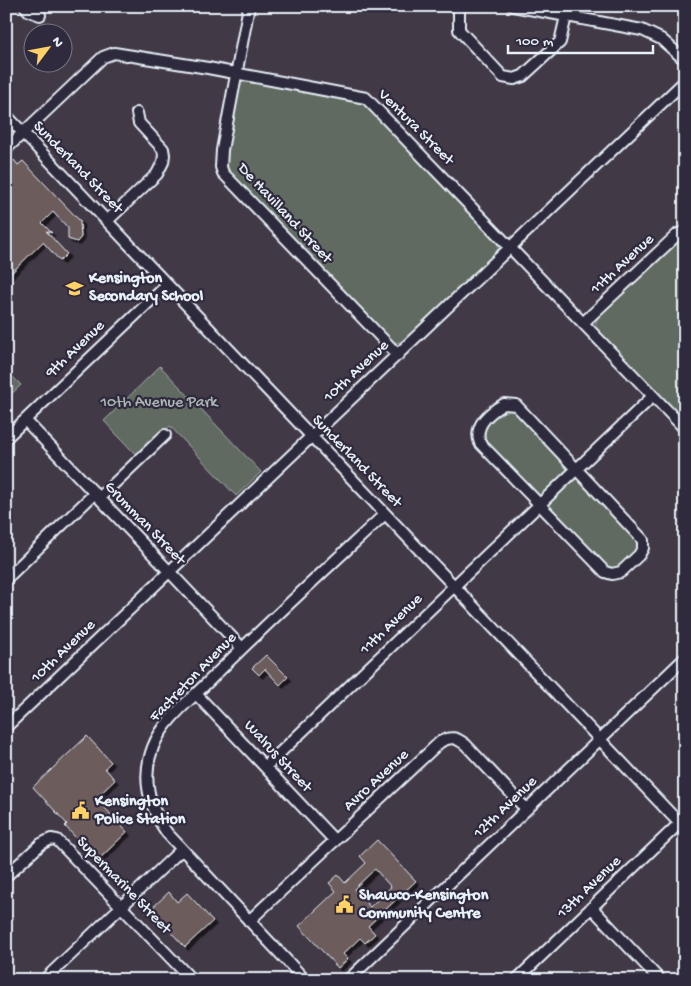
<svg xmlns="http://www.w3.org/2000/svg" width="691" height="986" font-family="'Gochi Hand',sans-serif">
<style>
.green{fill:#606b60;stroke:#a4aeac}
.building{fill:#6d5b5b;stroke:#e8f1f8;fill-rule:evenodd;filter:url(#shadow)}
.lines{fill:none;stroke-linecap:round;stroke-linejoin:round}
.street-casing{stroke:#e8f1f8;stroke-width:14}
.street{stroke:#2f2a3d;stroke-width:10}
.labels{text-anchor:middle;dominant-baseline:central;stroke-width:4.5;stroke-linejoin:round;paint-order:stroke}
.street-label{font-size:16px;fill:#e8f1f8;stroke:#2f2a3d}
.poi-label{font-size:16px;font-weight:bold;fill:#e8f1f8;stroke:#2f2a3d;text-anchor:start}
.park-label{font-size:16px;fill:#abb5b4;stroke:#2f2a3d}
</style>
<defs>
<filter id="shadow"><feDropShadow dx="3.5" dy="3.5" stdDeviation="0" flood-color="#0009"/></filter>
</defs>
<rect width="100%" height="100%" fill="#423946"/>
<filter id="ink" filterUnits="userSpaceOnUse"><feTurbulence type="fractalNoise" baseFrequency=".02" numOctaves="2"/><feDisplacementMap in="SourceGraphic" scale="10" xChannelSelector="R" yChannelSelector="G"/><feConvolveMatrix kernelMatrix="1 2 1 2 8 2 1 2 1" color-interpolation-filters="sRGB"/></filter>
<g filter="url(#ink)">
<!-- green -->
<path class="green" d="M252,80L365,102L496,239L499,247L495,255L406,340L397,343L387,339L227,170L225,165V158L238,89L244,82Z
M685,235V425L597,333L595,324L599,315Z
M160,366L261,472L236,496L170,426L138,457L104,421Z
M6,370L21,385L6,399Z
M516,405L578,469L643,548L612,574L483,447L479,430L496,409Z"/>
<!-- building -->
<path class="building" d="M14,160L18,165L23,161L80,221L81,237L77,242L68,239V228L53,212L42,223L52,233L46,231L67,254L60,261L43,242L6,278V246L11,239L6,234V168Z
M266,655L288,677L280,685L265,669L259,675L252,668Z
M87,736L111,762L105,768L115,780L96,798L127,832L97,861L65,826L67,824L33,787Z
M377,840L416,881L368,926L375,934L365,943L360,938L343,954L348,959L338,968L299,926L336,891L329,883L338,875L345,883L366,863L360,856ZM375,869L391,887L370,907L354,889Z
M169,892L177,902L187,893L213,921L185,947L150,910Z"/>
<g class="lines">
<defs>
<path id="street" d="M25,6L29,11L40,15
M249,6L222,150L221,167L223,173L398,355
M459,6V30L503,77L514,79L523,76L560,42L566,16
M513,6L642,30L661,39L685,60
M6,115L685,829
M6,149L103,57L114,53L208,68L366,98L685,429
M107,221L157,174L163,162L164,155L163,149L139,123L137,113
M583,323L678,234L685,231
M504,404L516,405L643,540V548L639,555L621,572L612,574L605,572L480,443C473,425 490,412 504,404Z
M25,420L242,648
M6,438L167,285
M99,498L165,435
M6,579L95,493
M196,694L335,841
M6,727L685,81
M265,767L653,396
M6,876L41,844L51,839L57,840L192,980
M592,908L660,980
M249,921L440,742C451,736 456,737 466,745L526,809
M44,980L182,849
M305,980L167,833C149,807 141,778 153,747C163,721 189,701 209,681C266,624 326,569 385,514
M348,980L685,658
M516,980L685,818"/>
</defs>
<!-- street casing -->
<use href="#street" class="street-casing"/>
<!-- street -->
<use href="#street" class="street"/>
</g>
</g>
<!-- icons -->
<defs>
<symbol id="school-bare" viewBox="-9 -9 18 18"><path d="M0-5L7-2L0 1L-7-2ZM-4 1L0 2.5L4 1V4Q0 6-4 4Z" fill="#ffd166" stroke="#2f2a3d" stroke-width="2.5" paint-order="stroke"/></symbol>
<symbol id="civic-bare" viewBox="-9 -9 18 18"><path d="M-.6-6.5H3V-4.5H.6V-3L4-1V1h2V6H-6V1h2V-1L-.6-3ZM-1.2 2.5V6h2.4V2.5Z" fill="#ffd166" stroke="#2f2a3d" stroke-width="2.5" paint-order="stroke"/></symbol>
</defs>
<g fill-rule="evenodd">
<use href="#school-bare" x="62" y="276" width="25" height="25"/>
<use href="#civic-bare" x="68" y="798" width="25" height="25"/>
<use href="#civic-bare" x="332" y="892" width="25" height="25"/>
</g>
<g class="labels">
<!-- street labels -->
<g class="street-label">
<text transform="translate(415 128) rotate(45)">Ventura Street</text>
<text transform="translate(77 168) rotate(46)">Sunderland Street</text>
<text transform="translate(284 214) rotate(47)">De Havilland Street</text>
<text transform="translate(623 265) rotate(-43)">11th Avenue</text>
<text transform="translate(76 350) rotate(-44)">9th Avenue</text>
<text transform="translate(357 372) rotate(-43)">10th Avenue</text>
<text transform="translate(356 462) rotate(46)">Sunderland Street</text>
<text transform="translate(144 524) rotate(46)">Grumman Street</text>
<text transform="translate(392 625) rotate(-44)">11th Avenue</text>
<text transform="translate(64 652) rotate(-44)">10th Avenue</text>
<text transform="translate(194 678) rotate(-46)">Factreton Avenue</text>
<text transform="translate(277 757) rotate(47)">Walrus Street</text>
<text transform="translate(377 781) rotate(-43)">Avro Avenue</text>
<text transform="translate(506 808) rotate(-44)">12th Avenue</text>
<text transform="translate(123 886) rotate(46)">Supermarine Street</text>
<text transform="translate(590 888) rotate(-44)">13th Avenue</text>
</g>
<!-- poi labels -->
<g class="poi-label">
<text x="89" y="279">Kensington<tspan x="89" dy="18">Secondary School</tspan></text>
<text x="95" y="802">Kensington<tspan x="95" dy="18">Police Station</tspan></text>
<text x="359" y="896">Shawco-Kensington<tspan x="359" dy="18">Community Centre</tspan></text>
</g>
<!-- park labels -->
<g class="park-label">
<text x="159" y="403">10th Avenue Park</text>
</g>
</g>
<!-- margin -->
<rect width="691" height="986" fill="none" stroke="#2f2a3d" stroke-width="25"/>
<rect x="12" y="12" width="666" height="961" fill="none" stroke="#e8f1f8" stroke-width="2" filter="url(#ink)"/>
<!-- north arrow -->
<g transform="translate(48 48) rotate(58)"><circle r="24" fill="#2f2a3d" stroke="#797a88"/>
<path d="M0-4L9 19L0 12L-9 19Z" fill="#ffd166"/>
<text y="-8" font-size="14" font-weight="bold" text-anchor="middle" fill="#e8f1f8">N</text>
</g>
<!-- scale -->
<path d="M508 45v8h145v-8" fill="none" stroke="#e8f1f8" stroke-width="2.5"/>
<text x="516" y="45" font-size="15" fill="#e8f1f8" stroke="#2f2a3d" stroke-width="4" paint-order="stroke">100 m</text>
</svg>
